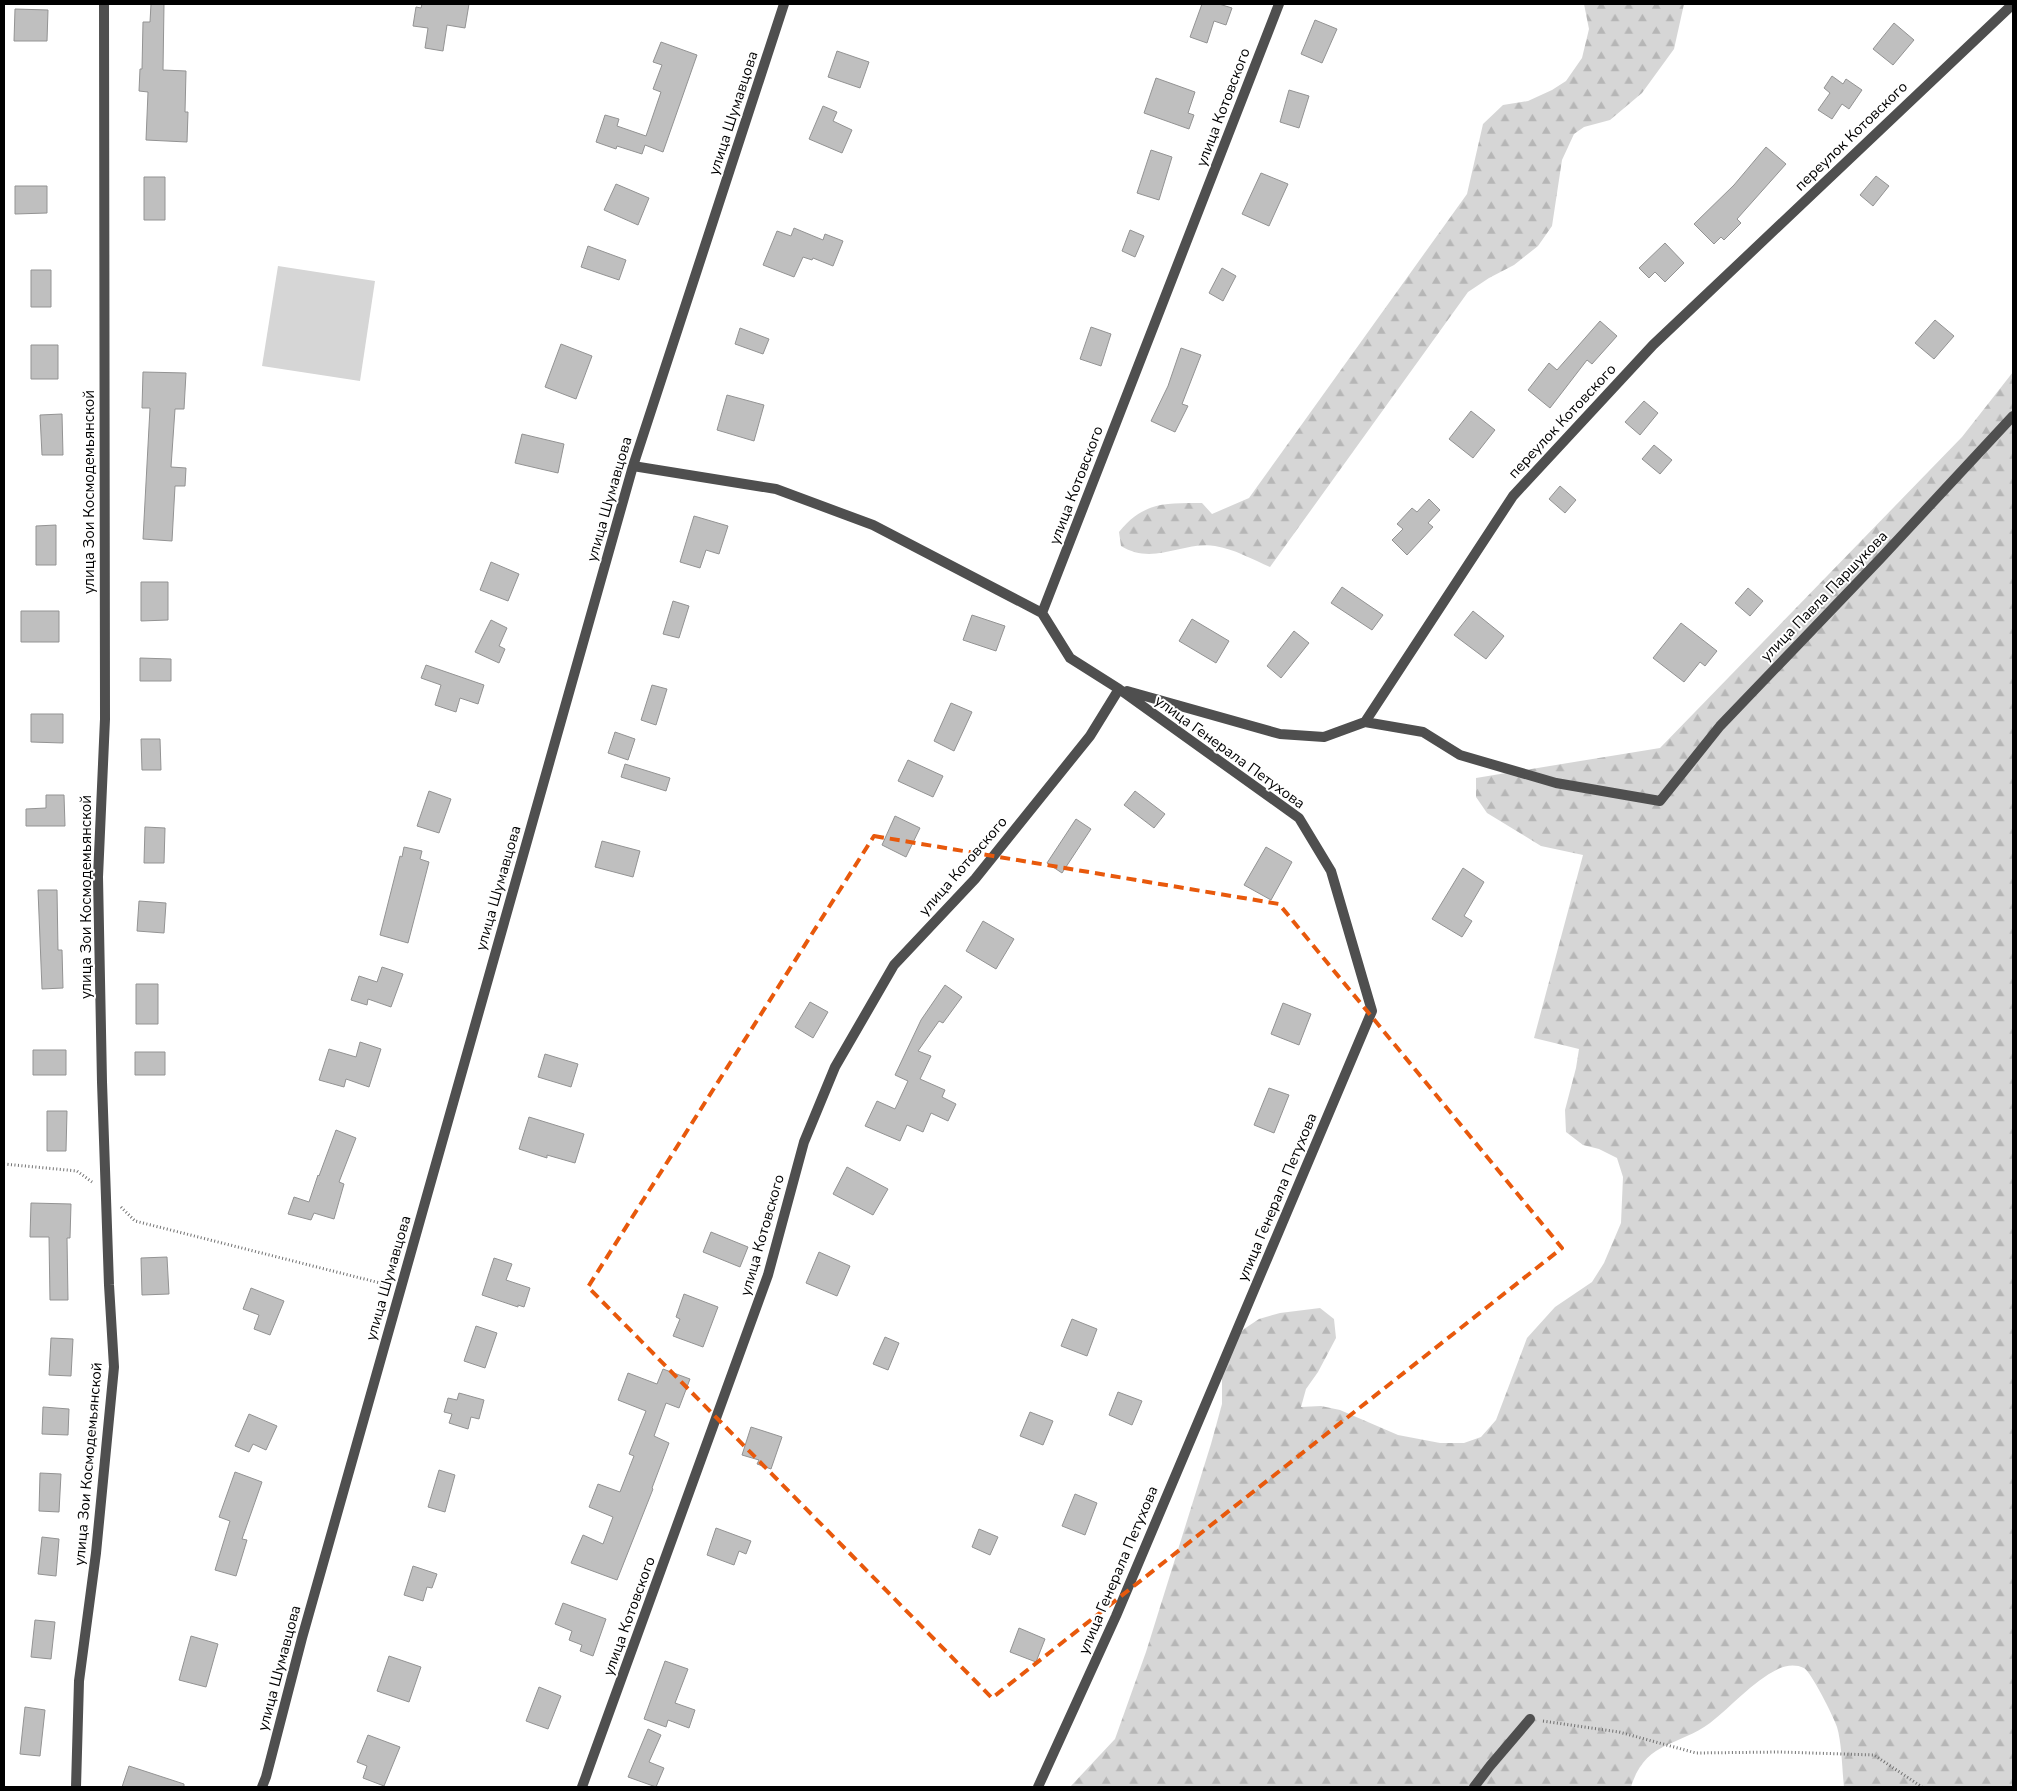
<svg xmlns="http://www.w3.org/2000/svg" width="2017" height="1791" font-family="'Nunito Sans',sans-serif">
<style>
.green{fill:#d6d6d6}
.forest{fill:url(#forest-firs)}
.building{fill:#bfbfbf;stroke:#939393}
.lines{fill:none;stroke-linecap:round;stroke-linejoin:round}
.path{stroke:#717171;stroke-width:3;stroke-dasharray:1 2.5;stroke-linecap:butt}
.minor{stroke:#4f4f4f;stroke-width:10}
.marked{fill:none;stroke:#e8590c;stroke-width:4;stroke-dasharray:10 6;stroke-linejoin:round}
.labels{text-anchor:middle;dominant-baseline:central;stroke-width:4;stroke-linejoin:round;paint-order:stroke}
.street-label{font-size:15px;fill:#000;stroke:#fff}
</style>
<defs>
<pattern id="forest-firs" width="22" height="20" patternUnits="userSpaceOnUse" patternTransform="scale(1.25)"><rect width="22" height="20" fill="#d6d6d6"/><path d="M5 1l3.5 6h-7zM16 11l3.5 6h-7z" fill="#b6b6b6"/></pattern>
</defs>
<rect width="100%" height="100%" fill="#fff"/>
<!-- green -->
<path class="green" d="M278,266L375,281L360,381L262,366Z"/>
<!-- forest -->
<path class="forest" d="M1584,4H1684L1674,49L1642,93L1610,120L1584,127L1574,134L1562,160L1552,226L1538,246L1514,265L1489,278L1468,292L1270,567C1252,559 1234,549 1215,546C1184,541 1153,566 1121,546L1119,532C1143,502 1165,503 1202,503L1212,514L1249,498L1467,194L1483,124L1503,105L1528,101L1552,90L1566,81L1582,58L1589,29Z
M2013,372V1787H1844C1842,1769 1842,1744 1837,1727C1834,1717 1811,1672 1804,1668C1796,1664 1786,1665 1778,1669C1752,1682 1732,1706 1710,1723C1677,1747 1645,1741 1631,1787H1070L1115,1739L1146,1652L1211,1444L1222,1404V1366L1230,1347L1244,1329L1259,1319L1280,1313L1320,1308L1334,1319L1336,1338L1318,1372L1306,1389L1301,1407L1321,1406L1340,1410L1398,1435L1440,1443H1464L1481,1437L1496,1420L1527,1338L1555,1307L1592,1282L1604,1263L1621,1223L1623,1177L1617,1158L1599,1149L1583,1145L1566,1132L1565,1110L1576,1068L1579,1049L1534,1038L1583,855L1541,846L1487,813L1476,797V778L1660,748L1962,437Z"/>
<!-- building -->
<path class="building" d="M151,4H164L163,70L186,71L185,112H188L187,142L146,140L148,92L139,91L140,69H142L143,22H150Z
M422,4H469L465,28L447,25L443,51L425,48L428,28L413,26L416,7L421,8Z
M1202,4H1219L1232,8L1226,25L1214,21L1207,43L1190,37Z
M15,9L48,10L47,41H14Z
M1315,20L1337,29L1322,63L1301,54Z
M1894,23L1914,40L1893,65L1873,49Z
M661,42L697,55L663,152L645,145L642,154L617,146L616,149L596,142L605,115L619,119L617,126L646,136L661,92L653,89L662,65L653,62Z
M837,51L869,62L860,88L828,77Z
M1832,76L1843,84L1846,79L1862,90L1849,109L1842,104L1832,119L1818,110L1830,93L1824,88Z
M1156,78L1195,92L1188,113L1194,115L1189,129L1144,113Z
M1289,90L1309,96L1299,128L1280,122Z
M823,106L837,112L833,121L852,130L842,153L809,139Z
M1766,147L1786,164L1737,219L1741,223L1724,240L1721,237L1714,244L1694,224L1734,185Z
M1151,150L1172,157L1159,200L1137,193Z
M1261,173L1288,184L1269,226L1242,214Z
M1876,176L1889,186L1873,206L1860,195Z
M144,177H165V220H144Z
M616,184L649,198L638,225L604,210Z
M15,186H47V213L15,214Z
M794,228L823,240L825,234L843,241L833,266L813,258L812,260L803,257L794,277L763,265L777,231L791,236Z
M1130,230L1144,236L1135,257L1122,251Z
M1665,243L1684,263L1665,282L1655,272L1649,278L1639,268Z
M588,246L626,260L619,280L581,267Z
M1222,268L1236,276L1223,301L1209,293Z
M31,270H51V307H31Z
M1935,320L1954,336L1934,359L1915,343Z
M1600,321L1617,336L1592,364L1587,360L1550,408L1528,390L1549,363L1557,370Z
M1091,327L1111,334L1101,366L1080,359Z
M740,328L769,339L763,354L735,344Z
M561,344L592,356L576,399L545,387Z
M31,345H58V379H31Z
M1181,348L1201,355L1182,404L1188,406L1175,432L1151,421L1168,386Z
M143,372L186,373L184,409H175L171,467L186,468L185,486H175L172,541L143,539L150,408H142Z
M727,395L764,405L754,441L717,430Z
M1644,401L1658,413L1640,435L1625,422Z
M1471,411L1495,430L1473,458L1449,439Z
M62,414L63,455H42L40,415Z
M522,434L564,444L558,473L515,463Z
M1654,445L1672,460L1660,474L1642,459Z
M1560,486L1576,500L1565,513L1549,499Z
M1429,499L1440,510L1428,523L1433,527L1407,555L1392,540L1403,529L1397,524L1412,508L1417,512Z
M694,516L728,526L719,554L706,550L700,568L680,562Z
M56,525V565H36V526Z
M491,562L519,574L508,601L480,590Z
M141,582H168V620L141,621Z
M1342,587L1383,615L1372,630L1331,603Z
M1748,588L1763,601L1750,616L1735,603Z
M673,601L689,606L679,638L663,634Z
M21,611H59V642H21Z
M1473,611L1504,636L1486,659L1454,635Z
M972,615L1005,626L996,651L963,640Z
M1192,619L1229,641L1216,663L1179,641Z
M491,620L507,628L499,646L505,649L499,663L475,652Z
M1681,623L1717,651L1705,666L1700,662L1684,682L1653,658Z
M1294,631L1309,643L1281,678L1267,666Z
M140,658L171,659V681H140Z
M426,665L484,685L478,704L460,698L456,712L435,705L441,685L421,678Z
M652,685L667,689L656,725L641,720Z
M951,703L972,712L954,751L934,741Z
M31,714H63V743L31,742Z
M615,732L635,739L628,760L608,753Z
M141,739H160L161,770H142Z
M908,760L943,776L933,797L898,781Z
M625,764L670,778L666,791L621,777Z
M429,791L451,799L439,833L417,826Z
M1135,791L1165,814L1154,828L1124,805Z
M46,795H64L65,826H26V809L46,808Z
M895,816L920,828L906,857L882,845Z
M1076,819L1091,829L1062,873L1047,863Z
M145,827L165,828L164,863H144Z
M602,841L640,851L633,877L595,867Z
M404,847L422,851L420,859L429,862L408,943L380,935L400,856L402,857Z
M1266,847L1292,862L1271,900L1244,885Z
M1463,868L1484,882L1464,916L1472,921L1462,937L1432,919Z
M38,890H57L58,950H62L63,988L42,989Z
M139,901L166,903L164,933L137,931Z
M983,921L1014,939L996,969L966,951Z
M382,967L403,974L391,1007L368,999L367,1005L351,1000L359,976L377,982Z
M136,984H158V1024H136Z
M945,985L962,997L943,1023L939,1021L918,1051L931,1056L920,1079L945,1090L942,1097L956,1104L948,1121L931,1113L923,1132L907,1125L900,1141L865,1126L877,1101L895,1109L908,1081L895,1075L921,1020Z
M810,1002L828,1012L813,1038L795,1027Z
M1283,1003L1311,1014L1299,1045L1271,1034Z
M360,1042L381,1049L369,1087L346,1079L344,1087L319,1080L329,1049L356,1057Z
M33,1050H66V1075H33Z
M135,1052H165V1075H135Z
M545,1054L578,1064L571,1087L538,1077Z
M1269,1088L1289,1095L1274,1133L1254,1125Z
M47,1111H67L66,1151H47Z
M529,1117L584,1134L575,1163L547,1155V1158L519,1149Z
M336,1130L356,1138L339,1182L344,1184L334,1219L314,1213L311,1220L288,1214L294,1197L309,1202L318,1175L319,1176Z
M847,1167L888,1189L873,1215L833,1194Z
M31,1203L71,1204L70,1238H67L68,1300H50L49,1237H30Z
M711,1232L748,1247L740,1267L703,1252Z
M819,1252L850,1266L837,1296L806,1283Z
M167,1257L169,1294L142,1295L141,1258Z
M494,1258L512,1264L506,1280L530,1288L524,1307L518,1305V1307L482,1295Z
M251,1288L284,1301L270,1335L254,1329L259,1315L243,1309Z
M684,1294L718,1307L703,1347L673,1336L680,1319L676,1317Z
M1072,1319L1097,1329L1087,1356L1061,1346Z
M476,1326L497,1333L485,1368L464,1361Z
M885,1337L899,1343L888,1370L873,1364Z
M51,1338L73,1339L71,1376L49,1375Z
M663,1369L690,1379L679,1408L666,1403L654,1436L669,1443L652,1488L653,1489L617,1580L571,1563L583,1535L603,1544L613,1517L589,1507L598,1484L620,1492L634,1456L629,1454L646,1411L618,1400L628,1373L657,1384Z
M1118,1392L1142,1401L1132,1425L1109,1415Z
M459,1393L484,1400L479,1419L471,1417L468,1429L449,1423L452,1414L444,1412L448,1398L457,1400Z
M43,1407L69,1409L68,1435L42,1434Z
M1030,1412L1053,1421L1043,1445L1020,1436Z
M249,1414L277,1426L266,1450L253,1444L249,1452L235,1446Z
M751,1427L782,1437L771,1469L757,1464L759,1460L742,1455Z
M439,1470L455,1475L445,1512L428,1507Z
M235,1472L262,1482L242,1539L247,1540L236,1576L215,1570L230,1521L219,1517Z
M40,1473L61,1474L59,1512L39,1511Z
M1075,1494L1097,1503L1085,1535L1062,1526Z
M716,1528L751,1541L746,1554L739,1551L734,1565L707,1555Z
M979,1529L998,1537L990,1555L972,1547Z
M42,1537L59,1539L56,1576L38,1574Z
M413,1566L437,1574L432,1588L427,1587L423,1601L404,1595Z
M563,1603L606,1619L593,1656L580,1651L582,1645L569,1640L572,1631L555,1624Z
M35,1620L55,1622L51,1659L31,1657Z
M1019,1628L1045,1639L1036,1662L1010,1652Z
M191,1636L218,1644L206,1687L179,1680Z
M389,1656L421,1667L409,1702L377,1691Z
M665,1661L688,1669L675,1703L695,1710L689,1728L668,1720L666,1727L644,1719Z
M539,1687L561,1696L548,1729L526,1721Z
M25,1707L45,1710L40,1756L20,1754Z
M648,1729L661,1735L649,1762L664,1768L656,1787L628,1777Z
M368,1735L400,1747L384,1786L363,1778L367,1766L357,1762Z
M129,1766L184,1784V1787H122Z"/>
<g class="lines">
<!-- path -->
<path class="path" d="M4,1164L77,1171L92,1182
M121,1207L135,1221L388,1285
M1543,1721L1619,1732L1696,1753L1780,1752L1874,1755L1922,1787"/>
<!-- minor -->
<path class="minor" d="M633,466L776,489L873,525L1042,613
M1127,691L1280,734L1324,737L1365,722L1513,496L1653,345L2013,4
M1365,722L1423,732L1460,755L1556,783L1660,801L1720,726L1880,559L2013,416
M76,1787L79,1681L96,1553L114,1367L109,1285L102,1082L98,877L105,719L104,4
M262,1787L266,1777L302,1638L633,466L784,4
M582,1787L768,1275L804,1142L835,1067L894,965L975,879L1090,736L1119,689L1070,658L1042,613L1279,4
M1038,1787L1116,1616L1372,1011L1331,871L1299,818L1119,689
M1474,1787L1490,1766L1530,1719"/>
</g>
<!-- marked area -->
<path class="marked" d="M874,836L1279,904L1562,1248L992,1698L588,1287Z"/>
<g class="labels">
<!-- street labels -->
<g class="street-label">
<text transform="translate(1223 107) rotate(-69)">улица Котовского</text>
<text transform="translate(733 113) rotate(-72)">улица Шумавцова</text>
<text transform="translate(1851 136) rotate(-44)">переулок Котовского</text>
<text transform="translate(1562 421) rotate(-47)">переулок Котовского</text>
<text transform="translate(1076 485) rotate(-69)">улица Котовского</text>
<text transform="translate(89 492) rotate(-90)">улица Зои Космодемьянской</text>
<text transform="translate(609 499) rotate(-74)">улица Шумавцова</text>
<text transform="translate(1824 596) rotate(-46)">улица Павла Паршукова</text>
<text transform="translate(1230 752) rotate(36)">улица Генерала Петухова</text>
<text transform="translate(963 866) rotate(-49)">улица Котовского</text>
<text transform="translate(498 888) rotate(-74)">улица Шумавцова</text>
<text transform="translate(86 897) rotate(-90)">улица Зои Космодемьянской</text>
<text transform="translate(1277 1197) rotate(-67)">улица Генерала Петухова</text>
<text transform="translate(762 1235) rotate(-74)">улица Котовского</text>
<text transform="translate(388 1278) rotate(-74)">улица Шумавцова</text>
<text transform="translate(88 1464) rotate(-85)">улица Зои Космодемьянской</text>
<text transform="translate(1118 1570) rotate(-67)">улица Генерала Петухова</text>
<text transform="translate(629 1616) rotate(-70)">улица Котовского</text>
<text transform="translate(279 1668) rotate(-75)">улица Шумавцова</text>
</g>
</g>
<!-- border -->
<rect width="2017" height="1791" fill="none" stroke="#000000" stroke-width="10"/>
</svg>
